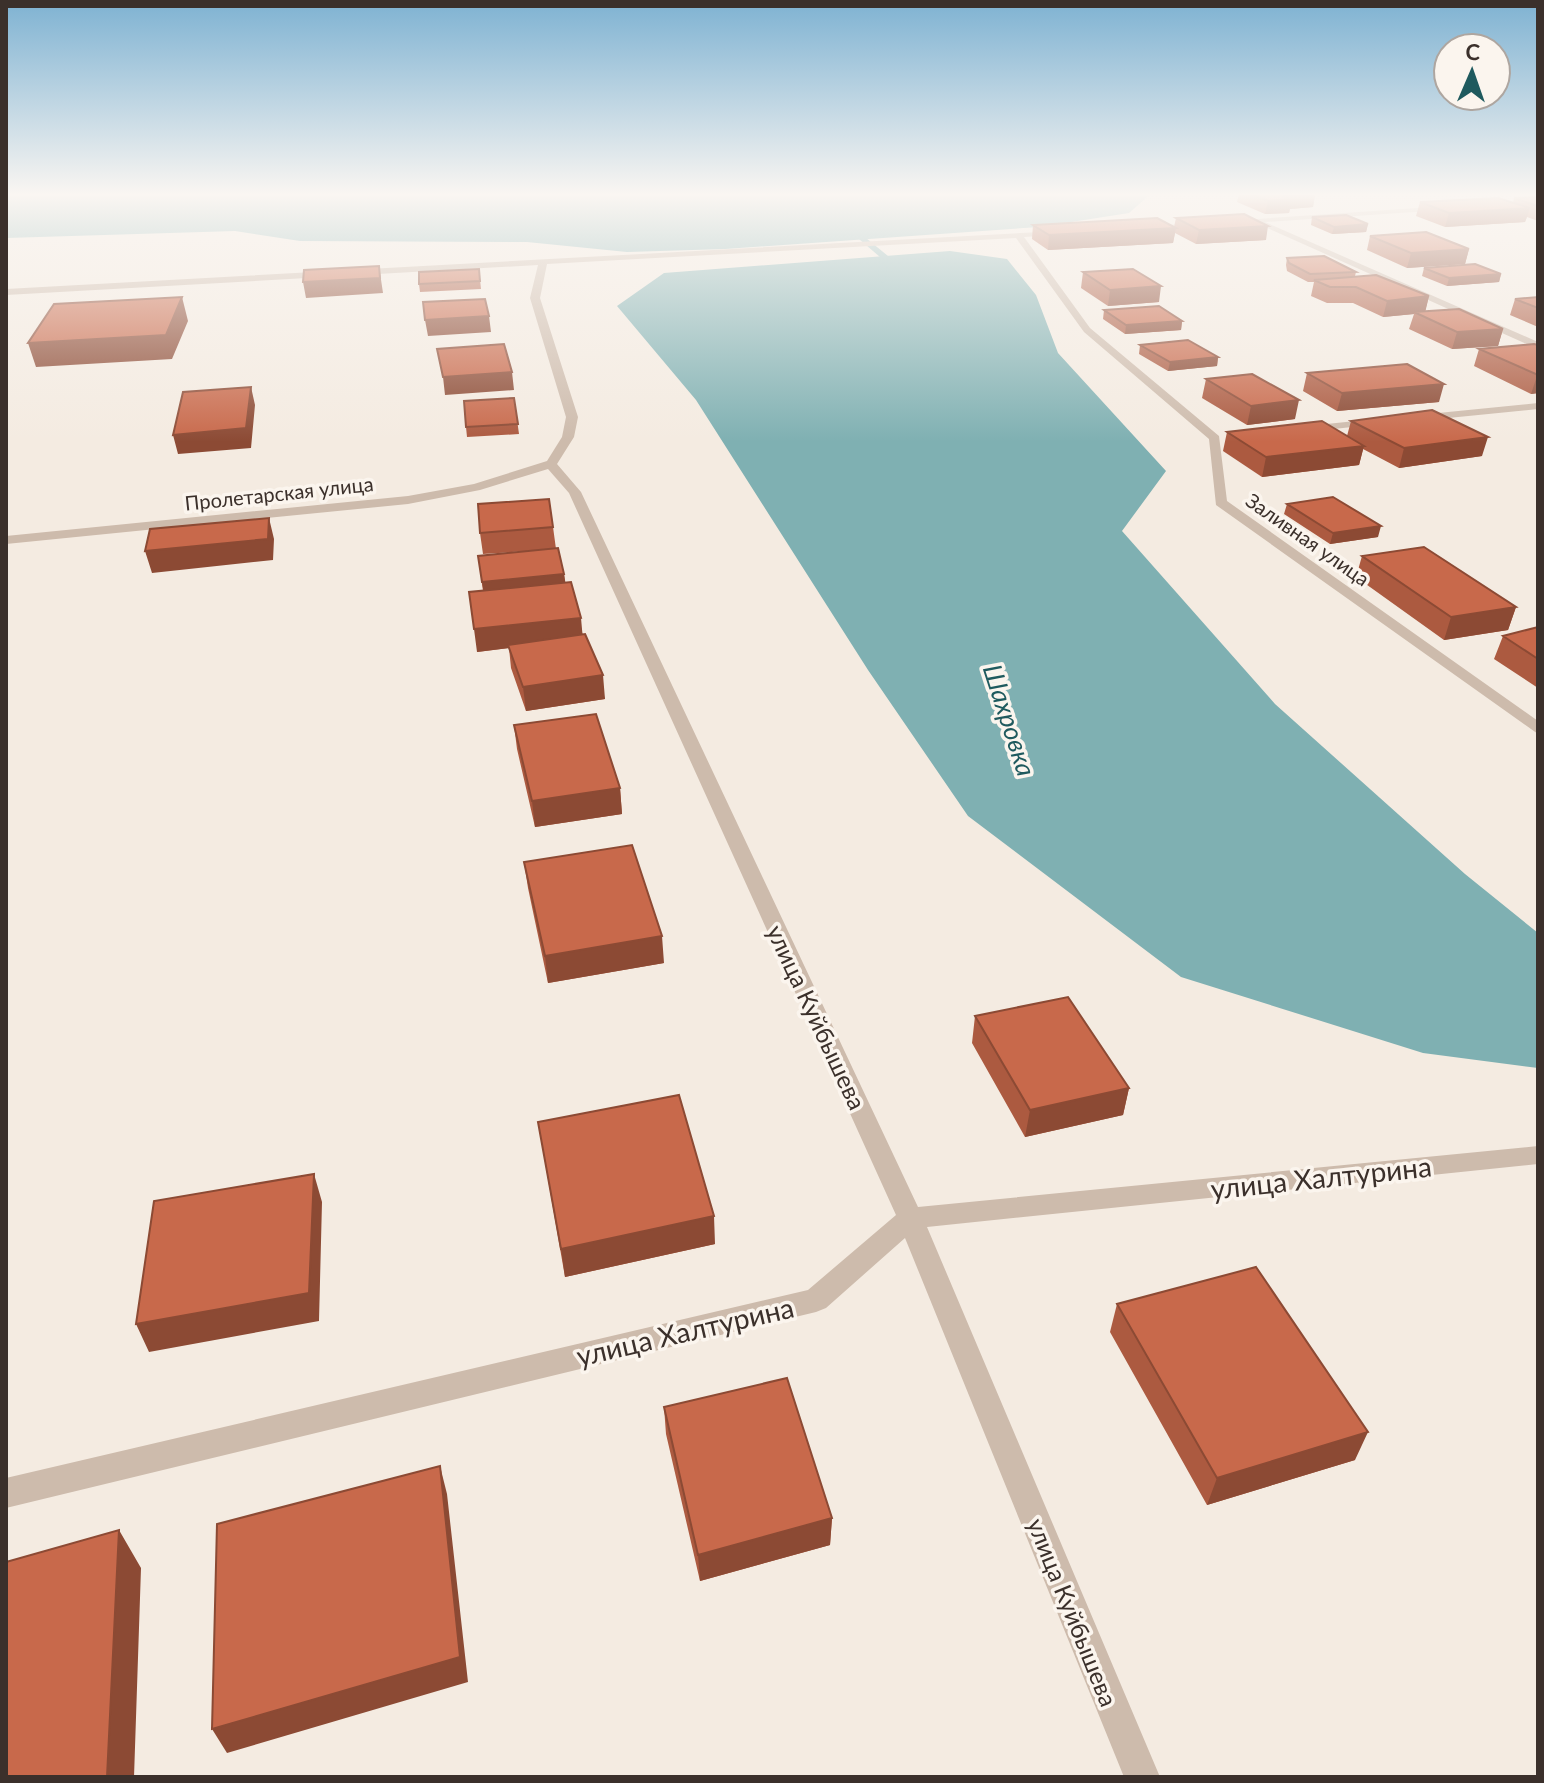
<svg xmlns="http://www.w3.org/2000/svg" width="1544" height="1783" font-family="Lato,sans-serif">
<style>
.water{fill:#7fb0b2}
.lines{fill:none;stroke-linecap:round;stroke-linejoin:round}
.stream{fill:#7fb0b2;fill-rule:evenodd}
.minor{fill:#cdbbac;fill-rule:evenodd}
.wall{fill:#ac5a40}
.shaded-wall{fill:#8c4a34}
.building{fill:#c8694b;stroke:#8c4a34;stroke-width:2}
.labels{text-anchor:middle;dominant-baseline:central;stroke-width:7;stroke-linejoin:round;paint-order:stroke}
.far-street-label{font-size:20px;fill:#3b302b;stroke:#fbf5ee}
.street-label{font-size:24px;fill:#3b302b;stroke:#fbf5ee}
.water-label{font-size:26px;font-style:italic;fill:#1f5a5e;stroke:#fbf5ee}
.near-street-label{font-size:28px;fill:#3b302b;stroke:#fbf5ee}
</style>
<rect width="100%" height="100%" fill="#f4ebe1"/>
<!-- water -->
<path class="water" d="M6,193H1152L1129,213L1039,227L725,249L627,252L527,242L300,241L235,231L6,238Z
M950,251L1007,259L1036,295L1058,353L1166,471L1122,531L1275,704L1465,874L1538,933V1068L1423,1053L1181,977L968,816L868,670L696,400L617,306L664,273Z"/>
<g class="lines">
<!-- stream -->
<path class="stream" d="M848,193H854L866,238L888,256L885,283L878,281L880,257L859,239Z"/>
<!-- minor -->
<path class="minor" d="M1447,206L1444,210L1265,222L1538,342V349L1254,222L1140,227Z
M1059,231L1056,235L1024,237L1090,328L1219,436L1227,501L1538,721V734L1216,505L1209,439L1084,332L1016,238L547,264L540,298L578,417L574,437L557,464L581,492L918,1207L1538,1146V1164L927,1227L1160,1777H1124L905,1238L826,1308L816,1312L6,1508V1478L808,1290L896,1215L569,493L548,469L480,490L408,504L6,544V536L408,496L474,484L547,461L562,437L566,417L530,298L538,265L6,295V289Z
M1538,403V409L1418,421L1412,418L1418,415Z
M1375,419L1379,420V424L1307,432L1301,429L1307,426Z"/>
</g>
<!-- wall -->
<path class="wall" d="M1239,193H1312L1315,194L1313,207L1290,209L1289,213L1265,214L1237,202Z
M1407,193H1487L1411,194Z
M1538,197V221L1527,217L1525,222L1445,227L1416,216L1420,202L1513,203L1514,198Z
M1312,217L1368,224L1366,232L1332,234L1311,225Z
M1176,218L1266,240L1196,244L1175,233L1173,243L1048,250L1032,239L1033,225L1174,227Z
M1370,236L1469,249L1465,264L1407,268L1367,250Z
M1287,258L1356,272L1355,276L1429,296L1425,311L1503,329L1498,346L1452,349L1409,329L1414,314L1383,317L1353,303H1327L1311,296L1314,282H1308L1287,271L1286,265Z
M1424,268L1501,274L1499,282L1447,286L1422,276Z
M479,269L481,289L420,292L419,284Z
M1083,272L1159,302L1108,306L1081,288Z
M1538,297V327L1510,315L1515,299Z
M1104,310L1182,321L1181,330L1125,334L1103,319Z
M1140,345L1218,357L1217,366L1168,371L1139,354Z
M1538,345V393L1531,394L1474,366L1479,349Z
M1307,373L1439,402L1337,411L1303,391Z
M1206,379L1295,419L1247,425L1202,398Z
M514,398L519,434L467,437L466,427Z
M1351,421L1482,456L1399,468L1363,449L1359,465L1262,477L1223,451L1227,432L1347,436Z
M1287,504L1378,537L1330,544L1284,514Z
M553,527L556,549L483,554L480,533Z
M478,556L564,574L565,583L605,699L526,711L511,668L509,648L477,652L483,591Z
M1362,556L1516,607L1508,630L1444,640L1356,577Z
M1538,627V688L1494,659L1503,636Z
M514,725L620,788L622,814L535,827L517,749Z
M524,862L664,963L548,983L528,888Z
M975,1016L1129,1088L1123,1115L1025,1137L972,1043Z
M538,1122L715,1244L565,1277Z
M1117,1304L1355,1460L1207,1505L1110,1332Z
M664,1407L832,1518L830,1545L700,1581L666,1434Z"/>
<!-- shaded-wall -->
<path class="shaded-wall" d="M1315,194L1313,207L1290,209L1289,213L1265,214L1268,201L1283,196Z
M1530,208L1525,222L1445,227L1449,213Z
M1368,224L1366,232L1332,234L1334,227Z
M1268,226L1266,240L1196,244L1199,230Z
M1176,228L1173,243L1048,250L1049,235Z
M1469,249L1465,264L1407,268L1411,253Z
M379,266L383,293L306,298L303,282Z
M1501,274L1499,282L1447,286L1449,278Z
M1161,286L1159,302L1108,306L1110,290Z
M1429,296L1425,313L1414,312V314L1383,317L1387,301Z
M182,297L188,321L172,359L36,367L28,343Z
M489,316L491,332L428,336L425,320Z
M1182,321L1181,330L1125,334L1126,325Z
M1503,329L1498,346L1452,349L1457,332Z
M1218,357L1217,366L1168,371L1170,362Z
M512,372L514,390L445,395L443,377Z
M1538,375V393L1531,394L1537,376Z
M1444,384L1439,402L1337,411L1342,393Z
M251,387L255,405L251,448L178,454L173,435Z
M1299,400L1295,419L1247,425L1251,406Z
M1488,437L1482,456L1399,468L1404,448Z
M1364,446L1359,465L1262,477L1266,457Z
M269,518L274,539L273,560L152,573L145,551Z
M1381,526L1378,537L1330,544L1333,533Z
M564,574L566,586L484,594L482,582Z
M1516,607L1508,630L1444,640L1451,617Z
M581,618L583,640L508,645L509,648L477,652L474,629Z
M603,675L605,699L526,711L523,687Z
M620,788L622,814L535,827L532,801Z
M662,936L664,963L548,983L545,956Z
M1129,1088L1123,1115L1025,1137L1030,1110Z
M314,1174L322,1202L319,1321L149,1352L136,1324Z
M714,1216L715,1244L565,1277L561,1249Z
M1368,1432L1355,1460L1207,1505L1217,1478Z
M440,1466L447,1494L468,1682L227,1753L212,1729Z
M832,1518L830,1545L700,1581L698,1555Z
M119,1530L141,1568L134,1777H107Z"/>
<!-- building -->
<path class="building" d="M1248,193H1312L1315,194L1283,196L1292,199L1268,201Z
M1538,197V206L1514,198Z
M1498,198L1530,208L1449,213L1420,202Z
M1244,214L1268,226L1199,230L1176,218Z
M1346,215L1368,224L1334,227L1312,217Z
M1157,218L1176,228L1049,235L1033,225Z
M1426,232L1469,249L1411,253L1370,236Z
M1324,256L1356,272L1310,274L1289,263L1287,258Z
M1475,264L1501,274L1449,278L1424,268Z
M379,266L380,278L303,282L304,270Z
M479,269L480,281L419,284V272Z
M1133,269L1161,286L1110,290L1083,272Z
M1376,275L1429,296L1387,301L1356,287H1330L1314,280Z
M182,297L166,335L28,343L54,304Z
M1538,297V308L1515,299Z
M485,299L489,316L425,320L423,302Z
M1159,306L1182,321L1126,325L1104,310Z
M1459,309L1503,329L1457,332L1414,312Z
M1188,340L1218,357L1170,362L1140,345Z
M504,344L512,372L443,377L437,349Z
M1534,344L1538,345V375L1479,349Z
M1407,364L1444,384L1342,393L1307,373Z
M1252,374L1299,400L1251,406L1206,379Z
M251,387L246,428L173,435L183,392Z
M514,398L518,424L466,427L464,401Z
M1432,410L1488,437L1404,448L1351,421Z
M1322,421L1364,446L1266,457L1227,432Z
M1333,497L1381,526L1333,533L1287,504Z
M549,499L553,527L480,533L478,504Z
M269,518L268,539L145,551L150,529Z
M1424,547L1516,607L1451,617L1362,556Z
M558,548L564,574L482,582L478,556Z
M571,582L581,618L474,629L469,592Z
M1538,627V659L1503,636Z
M585,634L603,675L523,687L508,645Z
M596,714L620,788L532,801L514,725Z
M632,845L662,936L545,956L524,862Z
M1068,997L1129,1088L1030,1110L975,1016Z
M679,1095L714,1216L561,1249L538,1122Z
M314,1174L309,1293L136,1324L154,1201Z
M1256,1267L1368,1432L1217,1478L1117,1304Z
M787,1378L832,1518L698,1555L664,1407Z
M440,1466L460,1657L212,1729L217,1524Z
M119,1530L107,1777H6V1562Z"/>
<!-- sky -->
<linearGradient id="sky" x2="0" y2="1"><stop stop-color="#7eb2d2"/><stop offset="0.44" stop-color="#faf6f2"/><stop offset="1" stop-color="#faf6f2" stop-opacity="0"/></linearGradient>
<rect width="1544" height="442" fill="url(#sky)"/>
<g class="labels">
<!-- far-street labels -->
<g class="far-street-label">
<text transform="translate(279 493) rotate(-6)">Пролетарская улица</text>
<text transform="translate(1308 539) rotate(35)">Заливная улица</text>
</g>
<!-- street labels -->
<g class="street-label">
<text transform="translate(817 1017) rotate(65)">улица Куйбышева</text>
<text transform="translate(1073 1612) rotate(68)">улица Куйбышева</text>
</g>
<!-- water labels -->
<g class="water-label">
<text transform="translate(1010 720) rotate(72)">Шахровка</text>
</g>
<!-- near-street labels -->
<g class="near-street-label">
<text transform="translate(1321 1177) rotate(-6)">улица Халтурина</text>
<text transform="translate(685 1331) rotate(-13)">улица Халтурина</text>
</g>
</g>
<!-- border -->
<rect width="1544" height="1783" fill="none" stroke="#3b302b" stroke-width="16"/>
<!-- north arrow -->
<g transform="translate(1472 72) rotate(2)"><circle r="38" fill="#fbf5ee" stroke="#aea6a0" stroke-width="2"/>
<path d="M0-6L14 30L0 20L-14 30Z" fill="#1f5a5e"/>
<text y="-12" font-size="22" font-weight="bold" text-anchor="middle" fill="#3b302b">С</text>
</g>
</svg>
